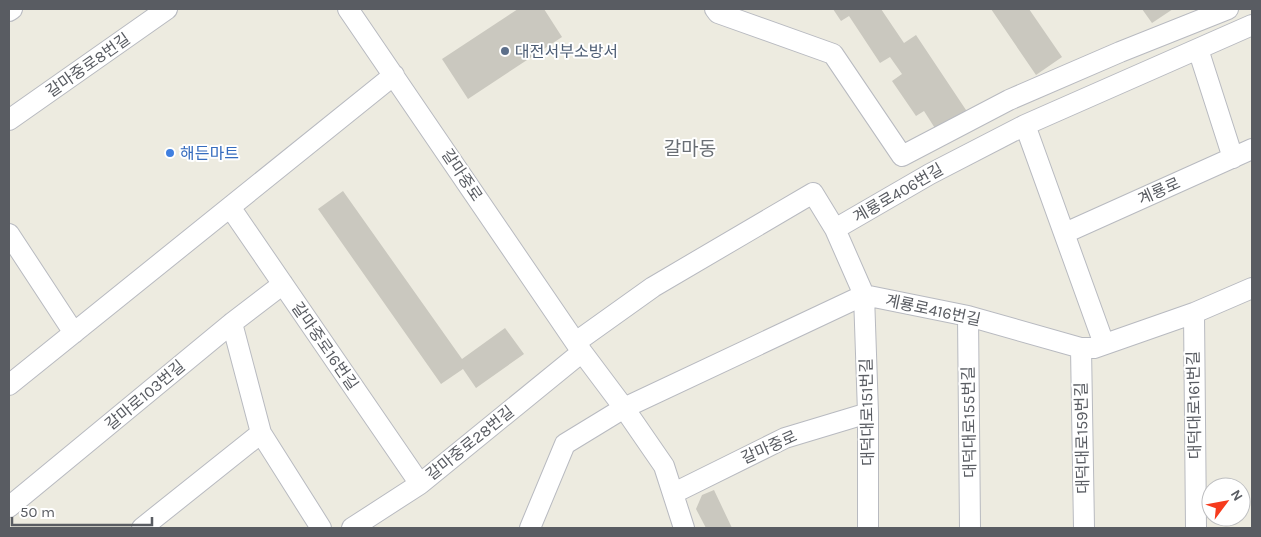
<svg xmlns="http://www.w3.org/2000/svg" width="1261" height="537" font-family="Karla,'Noto Sans KR',sans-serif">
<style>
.building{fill:#cac8bf}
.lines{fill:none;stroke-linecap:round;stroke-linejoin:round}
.minor-casing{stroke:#b8bac0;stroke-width:22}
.minor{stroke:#fff;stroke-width:20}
.service-dot{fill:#5c6f8a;stroke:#fff;stroke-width:2}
.shop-dot{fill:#3f7fe0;stroke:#fff;stroke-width:2}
.labels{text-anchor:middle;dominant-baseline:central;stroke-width:4;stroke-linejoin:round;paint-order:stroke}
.service-label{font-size:16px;fill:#4e5e75;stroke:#fff;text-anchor:start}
.street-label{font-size:16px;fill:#595c62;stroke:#fff}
.shop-label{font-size:16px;fill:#366cbe;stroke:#fff;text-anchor:start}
.quarter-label{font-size:19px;fill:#696e74;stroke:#fff}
</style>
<rect width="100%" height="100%" fill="#edebe0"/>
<!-- building -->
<path class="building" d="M518,9H544L562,37L468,99L442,59Z
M833,9H881L904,43L916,35L968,113L938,133L924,111L916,116L892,81L902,74L890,57L880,63L849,16L841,21Z
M991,9H1029L1062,57L1036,75Z
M1142,9H1173L1152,23Z
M343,191L462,359L505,328L524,354L476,388L463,369L441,384L318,209Z
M714,490L732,528H706L696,509L702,495Z"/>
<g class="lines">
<defs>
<path id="minor" d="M348,9L582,352L624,408L664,466L684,528
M715,9L718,13L833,54L902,156L1009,100L1120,52L1228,9
M9,11L12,9
M1198,49L1233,158
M9,120L167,9
M1025,125L1104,344
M230,207L420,484
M835,229L930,174L1025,125L1252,25
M1065,233L1252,149
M9,234L74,333
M1194,313L1196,528
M968,316L970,528
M232,323L261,433L321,528
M576,342L653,287L813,193L835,229L864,295L868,413V528
M1081,348L1084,528
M9,385L394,75
M674,493L785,438L868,413
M9,507L232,323L283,284
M142,528L261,433
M352,528L420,484L582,352
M530,528L565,444L624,408L864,295L968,316L1081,348H1094L1194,313L1252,288"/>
</defs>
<!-- minor casing -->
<use href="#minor" class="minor-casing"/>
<!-- minor -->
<use href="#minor" class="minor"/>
</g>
<!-- markers -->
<circle class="service-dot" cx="505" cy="51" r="5"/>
<circle class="shop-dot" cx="170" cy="153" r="5"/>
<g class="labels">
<!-- service labels -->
<g class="service-label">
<text x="515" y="51">대전서부소방서</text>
</g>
<!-- street labels -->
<g class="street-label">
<text transform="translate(88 65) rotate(-35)">갈마중로8번길</text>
<text transform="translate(462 175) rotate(56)">갈마중로</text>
<text transform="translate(1159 191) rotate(-24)">계룡로</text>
<text transform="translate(898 193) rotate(-30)">계룡로406번길</text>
<text transform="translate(933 310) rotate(12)">계룡로416번길</text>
<text transform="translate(325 346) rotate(55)">갈마중로16번길</text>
<text transform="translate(145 395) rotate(-40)">갈마로103번길</text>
<text transform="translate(1194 405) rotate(-91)">대덕대로161번길</text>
<text transform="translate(867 412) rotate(-91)">대덕대로151번길</text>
<text transform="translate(969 422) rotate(-91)">대덕대로155번길</text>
<text transform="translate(1082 438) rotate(-91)">대덕대로159번길</text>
<text transform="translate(470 443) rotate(-39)">갈마중로28번길</text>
<text transform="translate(769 447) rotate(-24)">갈마중로</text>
</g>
<!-- shop labels -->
<g class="shop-label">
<text x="180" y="153">해든마트</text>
</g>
<!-- quarter labels -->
<g class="quarter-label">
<text x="690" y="149">갈마동</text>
</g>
</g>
<!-- border -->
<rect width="1261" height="537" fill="none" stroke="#595c62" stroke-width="20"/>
<!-- north arrow -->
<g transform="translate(1226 502) rotate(58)"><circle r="24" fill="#ffffff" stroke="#bdbec0"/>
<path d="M0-4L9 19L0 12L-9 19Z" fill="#f63b1d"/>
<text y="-8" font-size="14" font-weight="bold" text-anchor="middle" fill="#595c62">N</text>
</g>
<!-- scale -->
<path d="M12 517v8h140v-8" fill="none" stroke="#595c62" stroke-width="2.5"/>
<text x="20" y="517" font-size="15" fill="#595c62" stroke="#ffffff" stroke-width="4" paint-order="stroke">50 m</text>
</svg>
